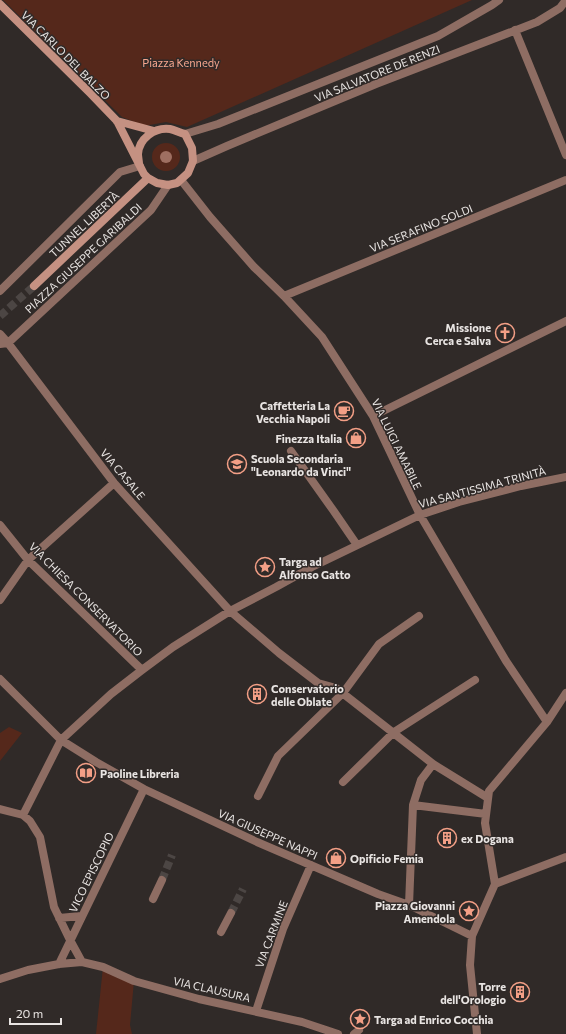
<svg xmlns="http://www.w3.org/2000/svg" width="566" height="1034" font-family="Commissioner,sans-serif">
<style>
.green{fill:#55281b}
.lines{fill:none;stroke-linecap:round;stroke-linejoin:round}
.street-tunnel{stroke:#4c4644;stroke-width:8;stroke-dasharray:8 4;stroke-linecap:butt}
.secondary-tunnel{stroke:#4c4644;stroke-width:8;stroke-dasharray:8 4;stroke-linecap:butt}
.street{stroke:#8e6d63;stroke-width:8}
.secondary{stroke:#c59182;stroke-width:8}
.tree{fill:#9f6f61}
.labels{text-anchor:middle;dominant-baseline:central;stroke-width:3;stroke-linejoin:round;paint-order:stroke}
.street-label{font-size:11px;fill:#e8e4e2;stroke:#302a28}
.park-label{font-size:11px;fill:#f9a78f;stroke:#302a28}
.poi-label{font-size:11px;font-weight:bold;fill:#e8e4e2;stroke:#302a28;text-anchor:start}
</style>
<rect width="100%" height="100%" fill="#302a28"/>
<!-- green -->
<path class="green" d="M3,0H472L187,127L166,122L144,126L122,117Z
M152 157a14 14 0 1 1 28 0a14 14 0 1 1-28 0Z
M9,727L22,733L0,761V733Z
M103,967L134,981L130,1025L132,1034H96Z"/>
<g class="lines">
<!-- street-tunnel -->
<path class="street-tunnel" d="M162,880L172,855
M231,913L243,889"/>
<!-- secondary-tunnel -->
<path class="secondary-tunnel" d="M0,316L34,286"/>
<!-- street -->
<path class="street" d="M515,30L566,155
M185,134L218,124L438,36L492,5L499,0
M193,161L227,146L376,84L537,22L560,8L566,0
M181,180L210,217L254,267L284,296L322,337L373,416L420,515L506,661L547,722
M168,185L151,210L8,343L114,483L230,611L279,653L318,683L336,688L433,764L488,798
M0,291L120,172L140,166
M284,296L566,180
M0,334L8,343L0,344
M373,416L566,321
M291,451L333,510L357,545
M0,525L28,560L142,670
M0,600L28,560L114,483
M0,679L61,740L96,762L144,789L257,842L378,894L409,905L472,936
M343,782L394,732L475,680
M258,796L278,756L343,693L379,644L419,616
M413,805L486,814
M0,809L23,815L61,740L111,694L142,670L173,647L230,611L276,587L312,567L420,515L459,502L521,486L566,477
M23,815L30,821L40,837L54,907L70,940L82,962
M495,884L485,823L489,791L547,722L566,693
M495,884L566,857
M153,899L162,880
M409,905L413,805L421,780L433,764
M59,918L81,916
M221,932L231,913
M59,964L144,789
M0,979L28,970L59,964L82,962L103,967L134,981L199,999L302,1022L338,1034
M256,1011L283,929L311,865
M354,1034L359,1030
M477,1034L470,965L472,936L495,884"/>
<!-- secondary -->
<path class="secondary" d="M0,4L91,94L117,121L144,174L148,178L157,183L168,185L177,183L188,173L193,161L192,148L185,134C180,133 175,130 170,129C154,127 139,139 138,154C138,157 139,161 139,164
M117,121L154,131
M34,286L148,178"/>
</g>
<!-- trees -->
<circle class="tree" cx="166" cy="157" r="6"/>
<!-- icons -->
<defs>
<symbol id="church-ring" viewBox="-11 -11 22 22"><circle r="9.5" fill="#302a28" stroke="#f39f86" stroke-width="1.5"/><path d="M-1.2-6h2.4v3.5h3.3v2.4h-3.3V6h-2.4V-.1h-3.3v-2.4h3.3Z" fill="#f39f86"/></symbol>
<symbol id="cafe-ring" viewBox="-11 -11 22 22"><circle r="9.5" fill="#302a28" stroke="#f39f86" stroke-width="1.5"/><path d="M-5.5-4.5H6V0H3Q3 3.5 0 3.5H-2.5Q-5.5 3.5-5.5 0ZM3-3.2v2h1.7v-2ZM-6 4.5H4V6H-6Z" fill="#f39f86"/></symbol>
<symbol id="shop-ring" viewBox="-11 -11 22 22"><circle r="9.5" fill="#302a28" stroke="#f39f86" stroke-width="1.5"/><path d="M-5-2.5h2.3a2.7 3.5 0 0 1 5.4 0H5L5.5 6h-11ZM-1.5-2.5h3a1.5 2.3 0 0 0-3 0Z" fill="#f39f86"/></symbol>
<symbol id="school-ring" viewBox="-11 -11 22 22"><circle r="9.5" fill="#302a28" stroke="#f39f86" stroke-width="1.5"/><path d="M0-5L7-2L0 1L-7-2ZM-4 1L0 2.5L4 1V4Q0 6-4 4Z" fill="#f39f86"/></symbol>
<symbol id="sight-ring" viewBox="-11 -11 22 22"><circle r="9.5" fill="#302a28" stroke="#f39f86" stroke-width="1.5"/><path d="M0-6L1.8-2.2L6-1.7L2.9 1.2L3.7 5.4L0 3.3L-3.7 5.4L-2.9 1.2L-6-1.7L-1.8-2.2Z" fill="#f39f86"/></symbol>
<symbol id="building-ring" viewBox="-11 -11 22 22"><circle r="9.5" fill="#302a28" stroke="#f39f86" stroke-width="1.5"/><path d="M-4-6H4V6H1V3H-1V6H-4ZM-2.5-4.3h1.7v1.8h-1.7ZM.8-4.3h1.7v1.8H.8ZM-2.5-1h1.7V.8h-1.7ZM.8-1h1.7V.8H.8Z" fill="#f39f86"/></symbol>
<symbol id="library-ring" viewBox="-11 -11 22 22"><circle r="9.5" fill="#302a28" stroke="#f39f86" stroke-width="1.5"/><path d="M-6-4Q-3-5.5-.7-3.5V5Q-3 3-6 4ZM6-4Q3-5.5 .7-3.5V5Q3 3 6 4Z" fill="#f39f86"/></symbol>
</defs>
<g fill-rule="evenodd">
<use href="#church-ring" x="494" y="322" width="22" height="22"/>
<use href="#cafe-ring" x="333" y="400" width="22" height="22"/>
<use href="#shop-ring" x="345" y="427" width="22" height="22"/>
<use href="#school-ring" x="226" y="453" width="22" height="22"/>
<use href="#sight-ring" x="254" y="556" width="22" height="22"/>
<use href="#building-ring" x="246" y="683" width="22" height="22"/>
<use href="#library-ring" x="75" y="762" width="22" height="22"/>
<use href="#building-ring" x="436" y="827" width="22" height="22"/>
<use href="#shop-ring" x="325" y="847" width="22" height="22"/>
<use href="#sight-ring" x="458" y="900" width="22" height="22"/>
<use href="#building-ring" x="509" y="981" width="22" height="22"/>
<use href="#sight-ring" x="349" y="1008" width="22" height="22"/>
</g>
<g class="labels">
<!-- street labels -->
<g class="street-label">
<text transform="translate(66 55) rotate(45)">VIA CARLO DEL BALZO</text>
<text transform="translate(377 73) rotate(-22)">VIA SALVATORE DE RENZI</text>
<text transform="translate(84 224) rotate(-43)">TUNNEL LIBERTÀ</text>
<text transform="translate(421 228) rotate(-22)">VIA SERAFINO SOLDI</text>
<text transform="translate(83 258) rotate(-43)">PIAZZA GIUSEPPE GARIBALDI</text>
<text transform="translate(397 444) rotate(64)">VIA LUIGI AMABILE</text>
<text transform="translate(123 474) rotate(50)">VIA CASALE</text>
<text transform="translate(482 487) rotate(-15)">VIA SANTISSIMA TRINITÀ</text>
<text transform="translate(86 599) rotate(45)">VIA CHIESA CONSERVATORIO</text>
<text transform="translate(268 834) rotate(24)">VIA GIUSEPPE NAPPI</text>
<text transform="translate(91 872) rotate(-64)">VICO EPISCOPIO</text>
<text transform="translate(271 934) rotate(-69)">VIA CARMINE</text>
<text transform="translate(212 989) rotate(13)">VIA CLAUSURA</text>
</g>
<!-- park labels -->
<g class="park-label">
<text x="181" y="62">Piazza Kennedy</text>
</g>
<!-- poi labels -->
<g class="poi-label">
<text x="491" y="327" text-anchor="end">Missione<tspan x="491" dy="13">Cerca e Salva</tspan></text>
<text x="330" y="405" text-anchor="end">Caffetteria La<tspan x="330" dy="13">Vecchia Napoli</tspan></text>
<text x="342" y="438" text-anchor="end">Finezza Italia</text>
<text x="251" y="458">Scuola Secondaria<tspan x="251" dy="13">"Leonardo da Vinci"</tspan></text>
<text x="279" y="561">Targa ad<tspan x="279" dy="13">Alfonso Gatto</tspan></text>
<text x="271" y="688">Conservatorio<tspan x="271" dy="13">delle Oblate</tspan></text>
<text x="100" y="773">Paoline Libreria</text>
<text x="461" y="838">ex Dogana</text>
<text x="350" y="858">Opificio Femia</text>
<text x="455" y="905" text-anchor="end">Piazza Giovanni<tspan x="455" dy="13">Amendola</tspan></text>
<text x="506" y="986" text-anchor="end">Torre<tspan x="506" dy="13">dell'Orologio</tspan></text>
<text x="374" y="1019">Targa ad Enrico Cocchia</text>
</g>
</g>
<!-- scale -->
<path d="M10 1018v6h51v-6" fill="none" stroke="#e8e4e2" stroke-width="2"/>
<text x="16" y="1018" font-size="12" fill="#e8e4e2" stroke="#302a28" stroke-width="3" paint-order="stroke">20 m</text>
</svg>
